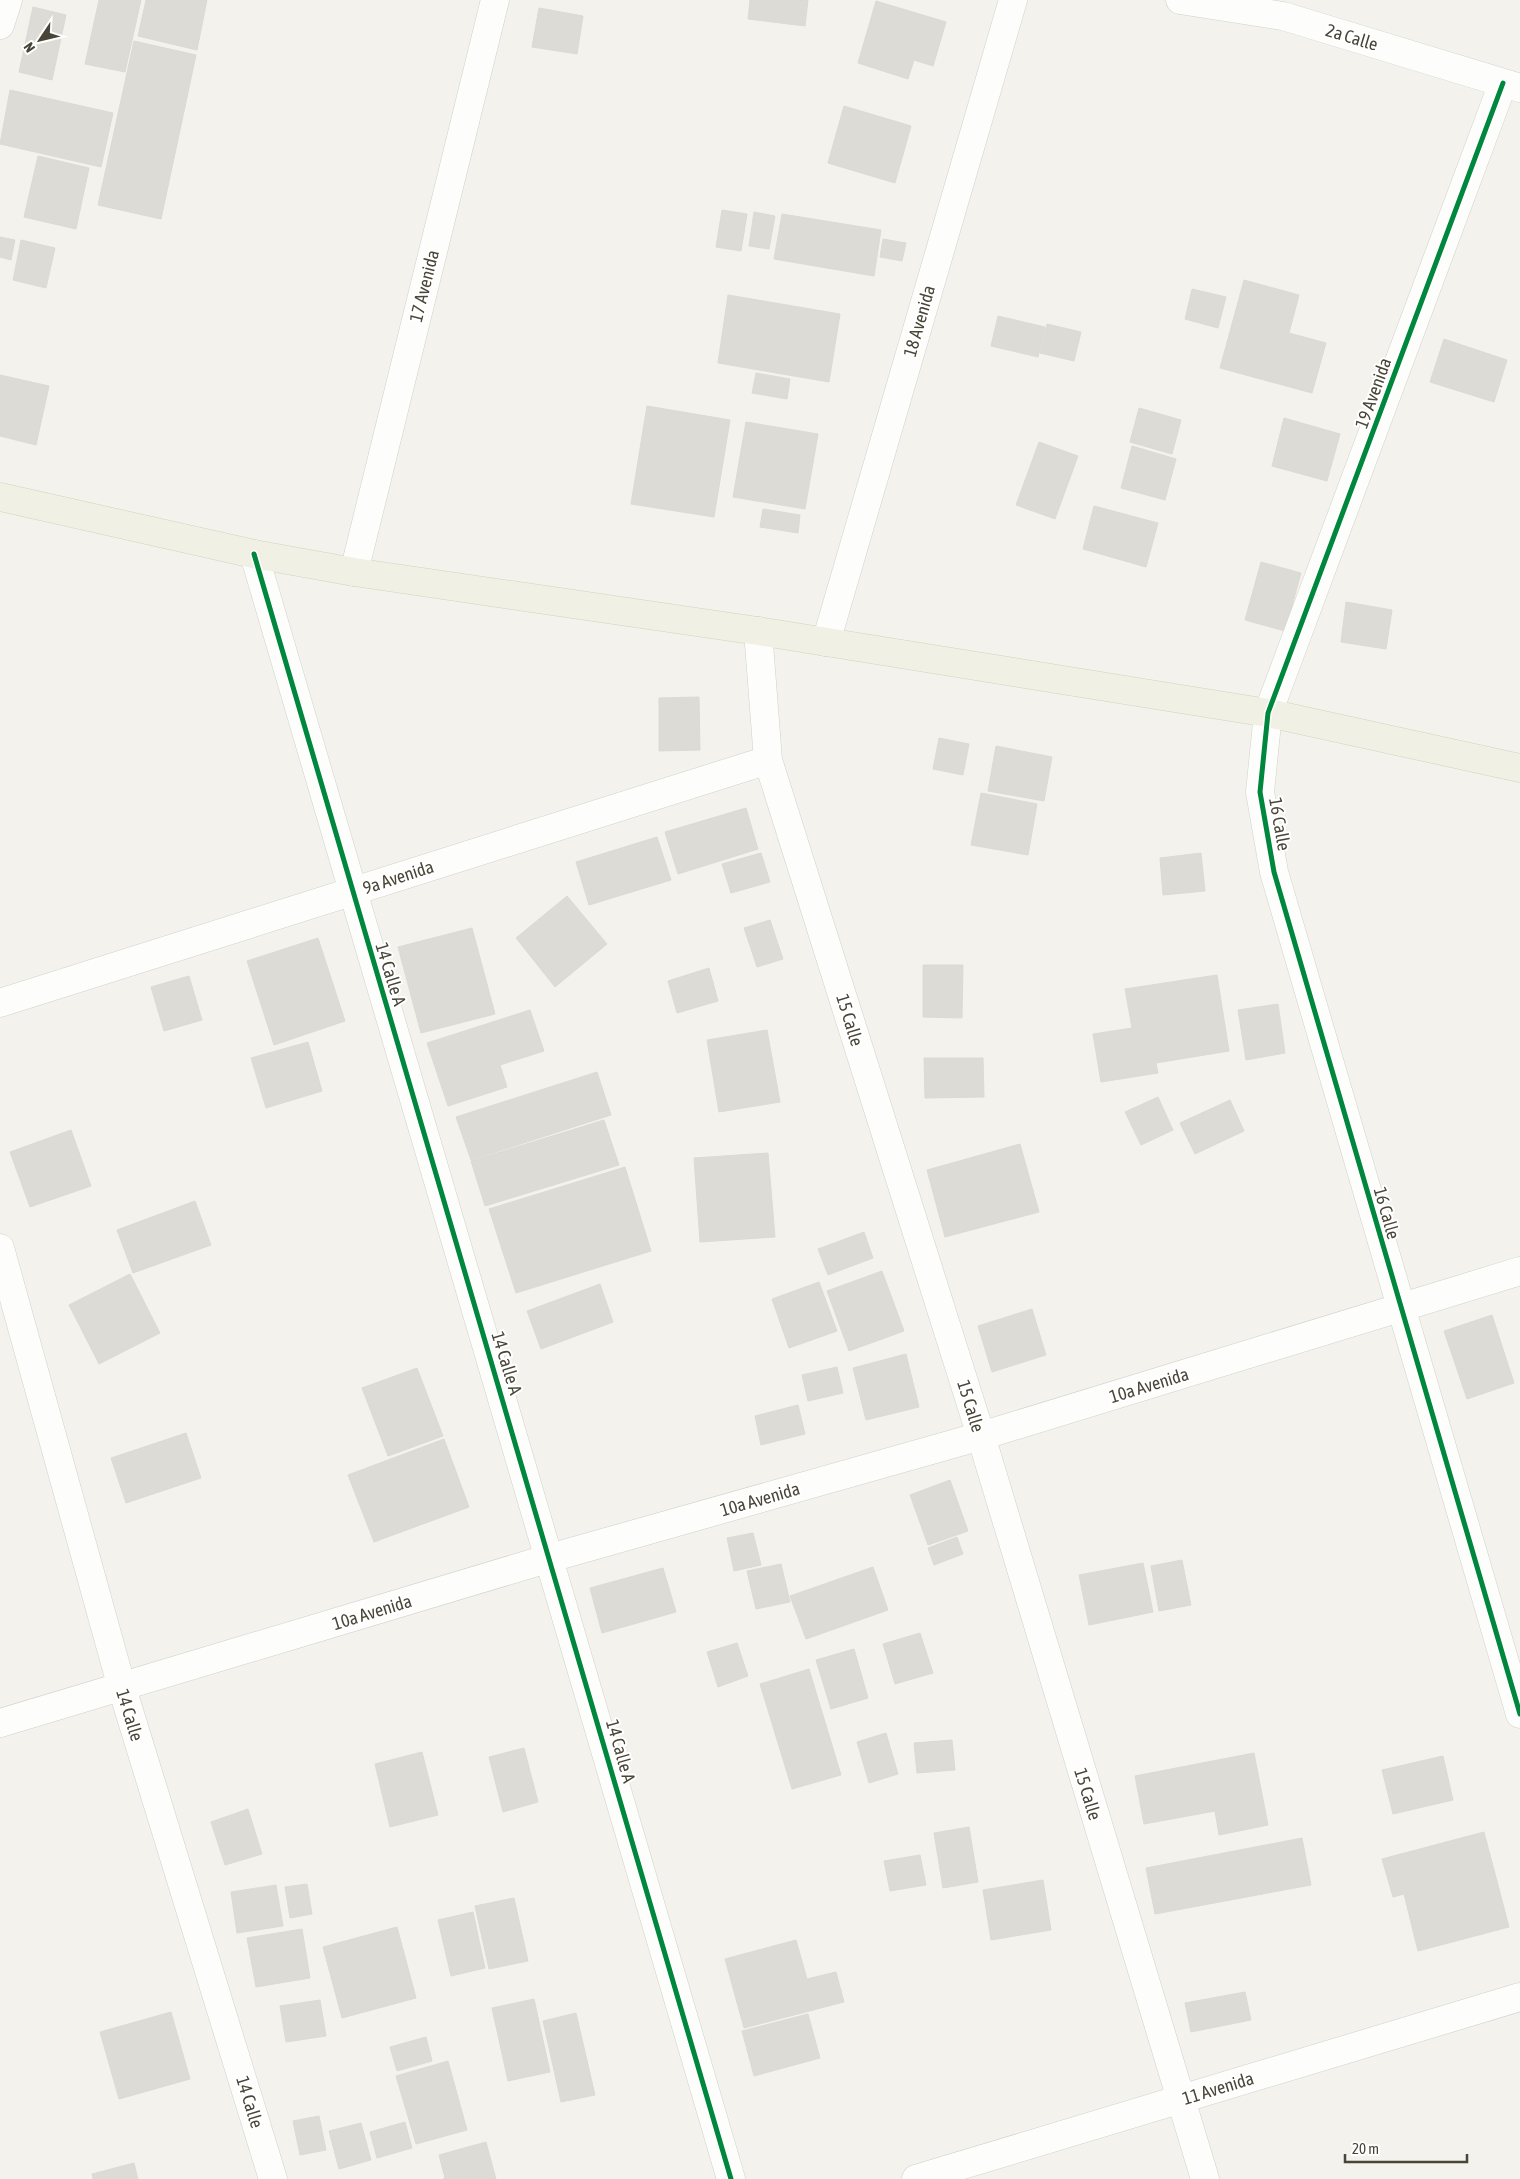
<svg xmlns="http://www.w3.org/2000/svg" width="1520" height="2179" font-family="'Asap Condensed',sans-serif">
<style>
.building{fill:#dcdbd5;stroke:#dbdad3}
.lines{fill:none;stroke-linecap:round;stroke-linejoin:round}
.minor-casing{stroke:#d1d0cb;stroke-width:29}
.tertiary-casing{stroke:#d1d0cb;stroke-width:29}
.primary-casing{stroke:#d4d2bb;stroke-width:29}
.minor{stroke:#fdfdfc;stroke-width:28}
.tertiary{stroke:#fdfdfc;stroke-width:28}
.primary{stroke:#f1f0e5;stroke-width:28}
.cycleway-casing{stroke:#fff;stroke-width:8}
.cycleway{stroke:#00873e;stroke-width:5}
.labels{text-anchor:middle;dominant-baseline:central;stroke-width:4;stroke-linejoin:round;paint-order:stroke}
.street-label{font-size:18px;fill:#494638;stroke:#fff}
</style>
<rect width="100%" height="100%" fill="#f3f2ed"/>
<!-- building -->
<path class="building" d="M99,0H141L125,72L85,64Z
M146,0H207L197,50L138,36Z
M750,0H808L805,26L748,19Z
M876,1L946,22L933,66L914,60L908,79L858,63Z
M33,7L66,15L52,80L19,72Z
M539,8L583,16L577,54L532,47Z
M134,41L196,55L161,219L98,205Z
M10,90L113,113L101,167L0,144Z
M844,106L911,126L895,183L828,163Z
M38,156L89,168L76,229L24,217Z
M722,210L747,214L741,251L716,247Z
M754,212L775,216L769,249L749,246Z
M782,214L881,230L874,276L774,259Z
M0,237L15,240L11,260L0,257Z
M883,239L906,243L902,261L880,257Z
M21,240L55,248L46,288L13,280Z
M1244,280L1299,295L1289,333L1326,343L1312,393L1220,368Z
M1192,289L1226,297L1218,328L1185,319Z
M728,295L840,314L829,382L718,363Z
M998,316L1045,327L1038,357L991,346Z
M1047,324L1081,332L1074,361L1040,353Z
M1444,339L1507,360L1494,402L1430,382Z
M756,373L790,379L787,399L752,393Z
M0,375L49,386L36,445L0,436Z
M647,406L730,420L714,517L631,504Z
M1139,408L1181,420L1172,454L1130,442Z
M1284,418L1340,434L1327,481L1272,466Z
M746,422L818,434L805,509L733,497Z
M1039,442L1078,456L1055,519L1016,505Z
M1132,446L1176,459L1165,500L1121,488Z
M1094,506L1158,523L1146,567L1083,549Z
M763,509L800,515L798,533L760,527Z
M1261,562L1301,573L1285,631L1245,620Z
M1346,602L1392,610L1386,649L1341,642Z
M699,697L700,750L659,751V698Z
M939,738L969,744L963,775L933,769Z
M996,746L1052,757L1044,801L988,791Z
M981,793L1037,804L1028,855L971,845Z
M746,808L758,849L678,874L665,832Z
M657,837L671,880L589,905L576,862Z
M761,853L770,882L731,893L722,864Z
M1201,853L1205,891L1163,895L1160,858Z
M567,896L607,944L555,987L516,938Z
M770,920L783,959L757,967L744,928Z
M472,928L495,1014L421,1033L398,947Z
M318,938L345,1021L274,1045L247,961Z
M923,965H963L962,1018L923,1017Z
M709,968L718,1001L677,1013L668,981Z
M1217,975L1229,1051L1156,1063L1158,1073L1101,1082L1093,1034L1132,1028L1125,989Z
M189,976L202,1020L164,1031L151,987Z
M1278,1004L1285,1053L1246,1060L1238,1010Z
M530,1010L544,1051L500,1065L507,1087L448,1106L427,1043Z
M767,1030L780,1102L719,1112L707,1040Z
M308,1042L322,1091L266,1108L251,1058Z
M924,1058H983L984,1097L925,1098Z
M597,1072L611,1115L471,1160L456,1117Z
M1158,1097L1173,1130L1141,1145L1125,1112Z
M1230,1100L1244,1131L1195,1154L1180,1123Z
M604,1120L619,1165L485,1206L471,1161Z
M71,1130L91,1186L30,1207L10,1152Z
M1020,1144L1039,1212L945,1237L927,1170Z
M768,1153L775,1237L700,1242L694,1158Z
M625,1167L651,1251L516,1293L489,1209Z
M195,1201L211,1245L133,1273L117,1230Z
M864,1232L873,1258L828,1275L818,1249Z
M882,1271L904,1331L849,1351L827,1291Z
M130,1274L160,1333L99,1364L69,1305Z
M819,1282L837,1331L789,1348L772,1299Z
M600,1284L613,1322L541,1349L527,1311Z
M1032,1309L1046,1355L992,1372L978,1326Z
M1492,1315L1514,1383L1467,1399L1444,1331Z
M906,1354L919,1407L866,1420L853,1368Z
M837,1367L843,1393L808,1401L802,1375Z
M417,1368L443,1436L388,1456L362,1388Z
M798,1405L805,1434L761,1445L755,1416Z
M186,1433L201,1478L126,1503L111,1458Z
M444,1439L469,1507L374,1542L348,1475Z
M950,1480L968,1531L928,1545L910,1495Z
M753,1533L761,1565L734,1571L727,1538Z
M957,1537L963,1554L934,1565L928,1548Z
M1182,1560L1191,1605L1159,1611L1151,1566Z
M1143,1563L1153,1612L1089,1625L1079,1575Z
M781,1564L790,1602L756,1609L747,1571Z
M873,1567L888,1610L806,1639L790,1596Z
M663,1568L676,1612L602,1633L590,1588Z
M920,1633L933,1673L895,1684L883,1644Z
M737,1643L748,1676L718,1687L707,1652Z
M854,1649L868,1698L831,1709L816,1660Z
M809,1669L841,1775L792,1789L760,1684Z
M886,1733L898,1774L869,1783L857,1742Z
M952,1740L955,1770L917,1773L914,1743Z
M524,1748L538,1802L503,1812L489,1757Z
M422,1752L438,1815L390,1827L375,1764Z
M1254,1753L1268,1825L1219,1835L1215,1811L1144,1824L1135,1776Z
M1443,1756L1453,1800L1393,1814L1382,1770Z
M248,1809L262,1854L225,1865L211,1822Z
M969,1827L978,1882L943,1888L934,1833Z
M1484,1832L1509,1927L1418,1951L1404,1894L1393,1897L1382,1859Z
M1302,1838L1311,1885L1155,1914L1146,1868Z
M920,1855L926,1885L890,1891L884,1861Z
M1043,1880L1051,1930L991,1940L983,1890Z
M307,1884L312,1914L290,1918L285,1887Z
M276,1885L283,1926L237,1933L231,1892Z
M514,1898L528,1961L489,1969L475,1906Z
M473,1912L485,1968L451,1976L438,1920Z
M397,1927L416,1998L342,2018L323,1947Z
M302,1929L310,1978L256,1987L247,1938Z
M796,1940L807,1979L836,1972L844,2002L744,2028L725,1959Z
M1245,1992L1251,2020L1191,2032L1185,2003Z
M534,1999L550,2072L508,2081L492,2008Z
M320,2000L326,2036L286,2042L280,2006Z
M171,2012L190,2079L119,2099L100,2032Z
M576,2013L595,2095L561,2102L543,2021Z
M808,2014L820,2058L754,2076L742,2031Z
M426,2037L432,2061L397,2071L390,2047Z
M448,2061L467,2130L416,2144L396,2076Z
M319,2116L326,2150L300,2155L293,2121Z
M405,2122L412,2148L377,2158L370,2132Z
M361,2123L371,2160L339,2169L329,2131Z
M486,2142L496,2179H443L445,2178L439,2155Z
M134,2163L138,2179H93L92,2174Z"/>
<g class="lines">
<defs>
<path id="minor" d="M1180,0L1283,16L1520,88
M0,25L8,0
M1503,83L1268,713L1260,792L1274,872L1520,1714
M254,554L731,2179
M354,572L495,0
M758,631L768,760L981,1436L1205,2179
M826,642L1013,0
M0,1003L768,760
M0,1248L122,1688L273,2179
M0,1723L550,1558L981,1436L1520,1271"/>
<path id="tertiary" d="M916,2179L1520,1997"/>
<path id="primary" d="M0,497L254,554L354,572L758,631L1268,713L1520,768"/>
</defs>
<!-- minor casing -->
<use href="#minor" class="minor-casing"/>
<!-- tertiary casing -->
<use href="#tertiary" class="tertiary-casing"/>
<!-- primary casing -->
<use href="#primary" class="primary-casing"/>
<!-- minor -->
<use href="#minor" class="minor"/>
<!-- tertiary -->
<use href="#tertiary" class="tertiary"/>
<!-- primary -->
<use href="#primary" class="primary"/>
<defs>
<path id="cycleway" d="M1503,83L1268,713L1260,792L1274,872L1520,1714
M254,554L731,2179"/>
</defs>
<!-- cycleway casing -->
<use href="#cycleway" class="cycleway-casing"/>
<!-- cycleway -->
<use href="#cycleway" class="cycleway"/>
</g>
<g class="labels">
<!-- street labels -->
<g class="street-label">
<text transform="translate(1352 37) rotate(17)">2a Calle</text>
<text transform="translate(424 286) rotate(-76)">17 Avenida</text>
<text transform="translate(919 321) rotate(-74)">18 Avenida</text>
<text transform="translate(1373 393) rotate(-70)">19 Avenida</text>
<text transform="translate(1280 824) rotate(80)">16 Calle</text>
<text transform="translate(398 877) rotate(-18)">9a Avenida</text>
<text transform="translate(391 974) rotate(73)">14 Calle A</text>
<text transform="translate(850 1020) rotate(73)">15 Calle</text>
<text transform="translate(1387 1213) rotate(74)">16 Calle</text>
<text transform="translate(507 1363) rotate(73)">14 Calle A</text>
<text transform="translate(1149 1385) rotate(-17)">10a Avenida</text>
<text transform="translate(971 1406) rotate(73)">15 Calle</text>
<text transform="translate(760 1499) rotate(-16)">10a Avenida</text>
<text transform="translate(372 1612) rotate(-17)">10a Avenida</text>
<text transform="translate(130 1715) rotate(73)">14 Calle</text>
<text transform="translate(621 1751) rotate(74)">14 Calle A</text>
<text transform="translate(1088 1794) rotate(73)">15 Calle</text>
<text transform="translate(1218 2088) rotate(-17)">11 Avenida</text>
<text transform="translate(250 2102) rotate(73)">14 Calle</text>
</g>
</g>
<!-- north arrow -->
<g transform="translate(40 40) rotate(235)" stroke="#ffffff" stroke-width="4" paint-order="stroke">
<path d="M0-4L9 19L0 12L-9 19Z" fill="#494638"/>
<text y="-8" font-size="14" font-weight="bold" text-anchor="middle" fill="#494638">N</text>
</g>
<!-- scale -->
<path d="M1345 2154v8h122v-8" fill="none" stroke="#494638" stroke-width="2.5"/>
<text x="1352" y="2154" font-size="15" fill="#494638" stroke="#ffffff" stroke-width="4" paint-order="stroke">20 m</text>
</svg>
